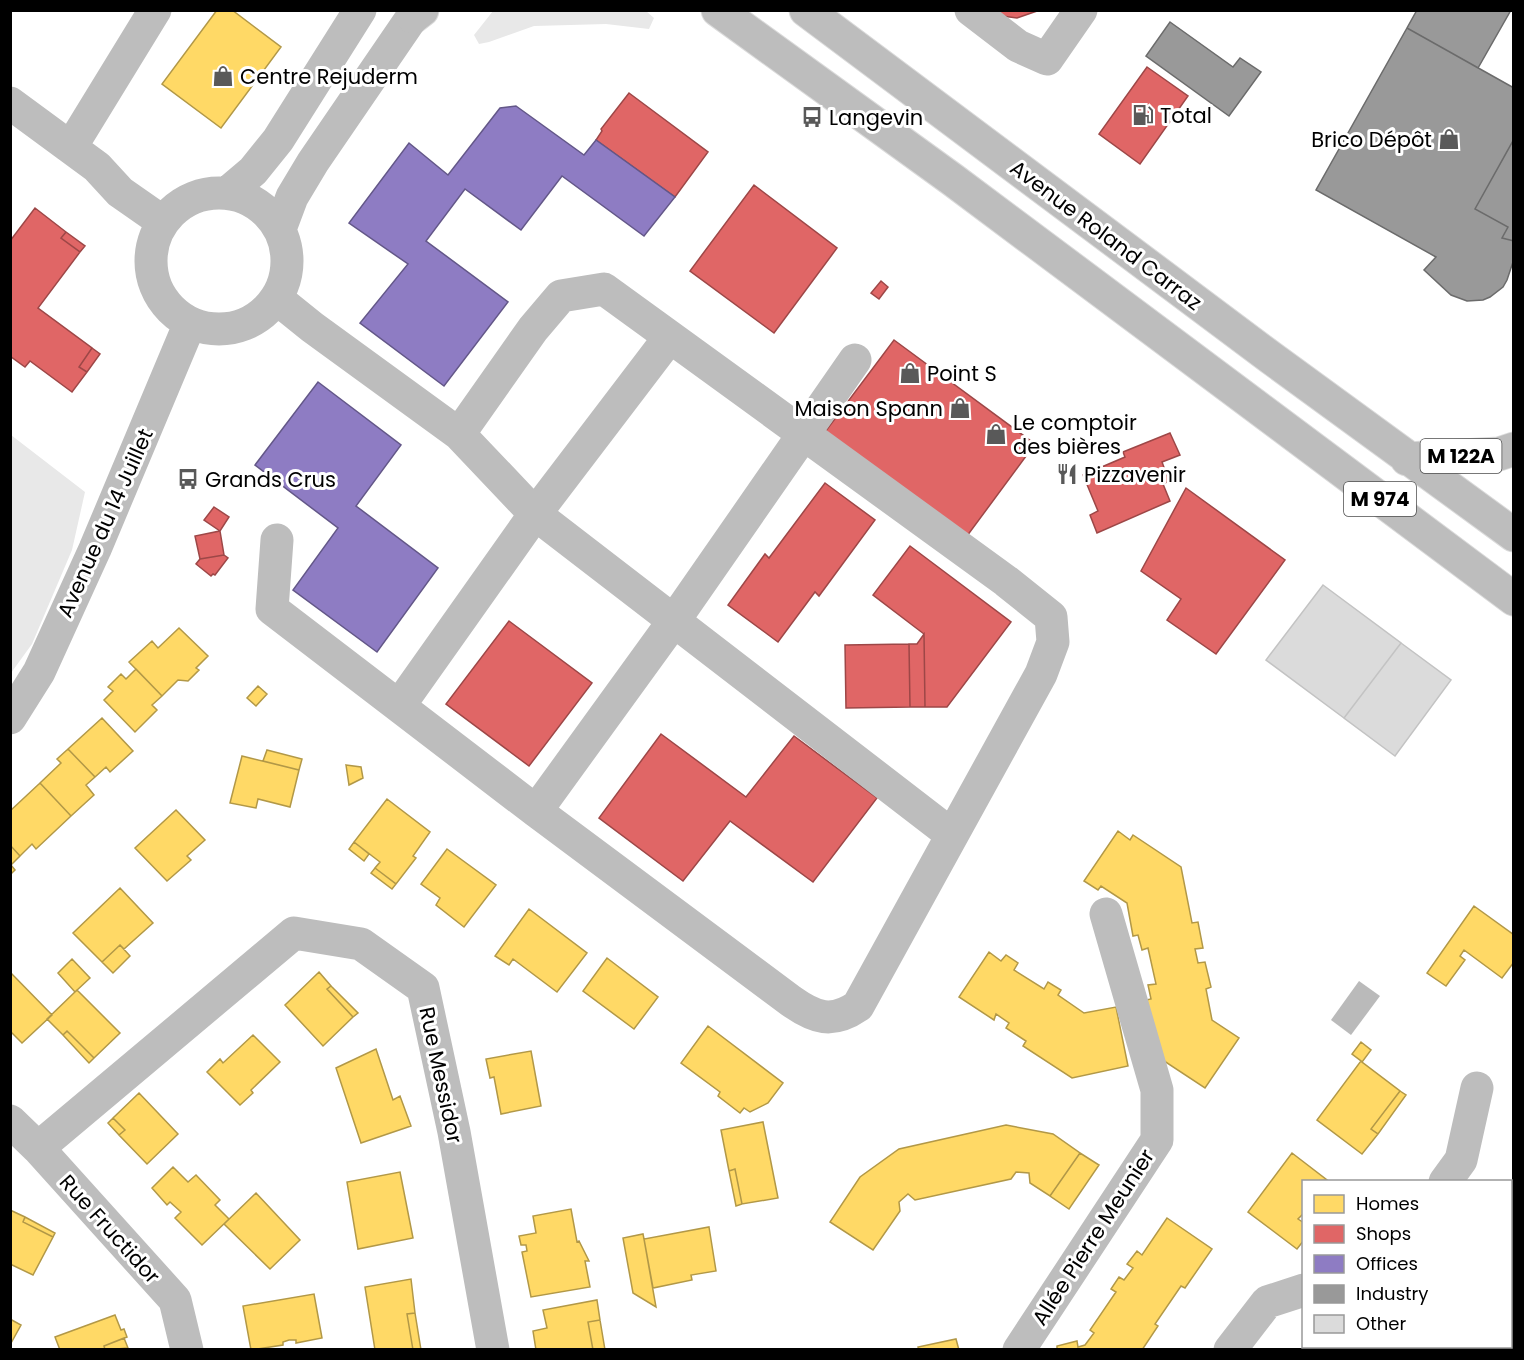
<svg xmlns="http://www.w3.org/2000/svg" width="1524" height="1360" font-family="Poppins,sans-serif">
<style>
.green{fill:#e8e8e8}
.water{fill:#bababa}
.homes{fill:#ffd966;stroke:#b29847;stroke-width:1.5}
.shops{fill:#e06666;stroke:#9d4747;stroke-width:1.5}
.offices{fill:#8e7cc3;stroke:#635788;stroke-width:1.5}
.industry{fill:#999;stroke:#6b6b6b;stroke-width:1.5}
.building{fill:#dbdbdb;stroke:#c3c3c3;stroke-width:1.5}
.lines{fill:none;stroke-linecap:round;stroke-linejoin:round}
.major-casing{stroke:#dbdbdb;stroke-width:35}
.minor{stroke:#bdbdbd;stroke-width:33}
.major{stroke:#bdbdbd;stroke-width:33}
.labels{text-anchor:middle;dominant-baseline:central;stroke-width:6;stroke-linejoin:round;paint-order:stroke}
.shield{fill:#fff;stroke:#4c4c4c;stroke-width:1.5}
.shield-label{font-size:20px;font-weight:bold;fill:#000}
.poi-label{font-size:21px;fill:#000;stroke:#fff;text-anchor:start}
.street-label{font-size:21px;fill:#000;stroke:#fff}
</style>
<rect width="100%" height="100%" fill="#fff"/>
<!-- green -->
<path class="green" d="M646,11L654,18L649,29L606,24L534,26L489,42L479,44L474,35L493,11Z
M11,435L85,492L72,550L32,644L11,673Z"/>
<!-- water -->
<path class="water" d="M1359,981L1380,996L1351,1035L1331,1020Z"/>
<!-- homes -->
<path class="homes" d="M217,10H232L281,47L221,128L162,84Z
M179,628L208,656L196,668L199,670L188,681L178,680L162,696L129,662L152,641L158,648Z
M136,669L162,696L152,705L157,710L135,732L104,700L113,691L108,687L121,674L126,679Z
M258,686L267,694L256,706L247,698Z
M102,718L133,751L110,772L106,767L95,777L68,749Z
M68,749L95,777L86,785L94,795L71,816L40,783L61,763L57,759Z
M267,750L302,759L299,770L263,761Z
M242,756L299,770L290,807L258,799L256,808L230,803Z
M346,765L361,767L363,778L349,785Z
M40,783L71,816L36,849L32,844L20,856L10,845V811Z
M387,799L430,832L413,856L416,858L396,884L375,868L380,862L354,842Z
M176,810L205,840L187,856L191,860L167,881L135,848Z
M1118,831L1130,840L1133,835L1181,867L1192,923L1198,922L1203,948L1195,949L1198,963L1205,962L1211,987L1206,989L1212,1020L1239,1038L1205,1088L1158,1057L1146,1000L1151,999L1148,985L1156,984L1148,948L1142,950L1138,935L1133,936L1127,903L1101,886L1098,890L1084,881Z
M354,842L369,854L364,861L349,849Z
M10,845L20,856L11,865L15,870L10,875Z
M447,849L496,885L464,927L436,905L440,898L421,884Z
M375,868L396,884L392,889L371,873Z
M120,888L153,923L124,949L120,945L102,962L73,933Z
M1474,906L1514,935V962L1502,978L1464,950L1460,956L1465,960L1446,986L1427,973Z
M529,909L587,953L557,992L513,959L509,965L495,956Z
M120,945L130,956L113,973L102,962Z
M989,952L1001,961L1006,955L1018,963L1014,970L1044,989L1048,982L1061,990L1058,995L1084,1013L1116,1007L1128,1066L1072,1078L1023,1046L1026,1041L1006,1028L1009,1023L996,1014L994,1020L959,997Z
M607,958L658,997L634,1029L583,991Z
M72,959L90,978L75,992L58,973Z
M10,972L52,1015L22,1043L10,1031Z
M319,972L331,986L327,989L353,1017L323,1046L285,1005Z
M331,986L358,1013L353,1017L327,989Z
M77,990L120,1033L94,1058L67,1031L63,1035L47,1019Z
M708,1026L783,1083L768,1103L750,1112L744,1108L740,1113L718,1096L720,1092L681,1063Z
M67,1031L94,1058L89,1063L63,1035Z
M253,1035L280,1062L251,1090L253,1093L240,1105L207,1072L220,1059L223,1063Z
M1361,1042L1371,1050L1362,1062L1400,1091L1371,1129L1378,1134L1362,1154L1317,1120L1361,1061L1352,1054Z
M376,1049L393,1100L400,1096L411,1126L361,1143L336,1068Z
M531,1051L541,1106L501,1114L494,1077L490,1078L486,1059Z
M1400,1091L1406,1095L1378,1134L1371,1129Z
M139,1093L178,1134L147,1164L119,1135L125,1130L113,1118Z
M113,1118L125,1130L119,1135L108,1123Z
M763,1122L778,1198L742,1204L735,1169L729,1171L721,1130Z
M1006,1125L1053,1134L1080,1153L1050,1196L1030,1183L1029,1173L1016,1172L1011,1179L915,1200L908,1194L899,1202L900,1211L873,1250L830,1222L860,1177L899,1149Z
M1080,1153L1099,1165L1069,1209L1050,1196Z
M1292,1153L1327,1180L1304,1182V1213L1298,1219L1304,1223V1240L1297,1249L1248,1212Z
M173,1167L188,1182L196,1175L220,1200L215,1205L229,1219L202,1245L175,1218L181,1212L170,1202L167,1205L152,1188Z
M735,1169L742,1204L736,1206L729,1171Z
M400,1172L413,1238L358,1249L347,1182Z
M1510,1188L1514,1190V1242L1510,1239Z
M256,1193L300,1240L270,1269L224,1224Z
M571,1209L577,1242L579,1241L589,1261H585L590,1287L531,1297L522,1252L527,1251L526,1245H521L519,1236L536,1233L533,1216Z
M10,1210L25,1217L23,1222L53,1237L33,1275L10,1264Z
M25,1217L55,1233L53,1237L23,1222Z
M1167,1218L1212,1249L1185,1288L1181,1286L1155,1324L1158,1326L1142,1350H1057V1346L1077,1341L1078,1347L1085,1345L1094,1333L1090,1330L1116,1292L1111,1289L1119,1277L1124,1280L1133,1268L1127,1264L1137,1251L1142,1255Z
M709,1227L716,1271L691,1275L692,1280L653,1288L644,1239Z
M643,1234L644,1239L656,1307L633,1293L623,1238Z
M411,1279L415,1313L407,1314L413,1350H375L365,1287Z
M314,1294L322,1338L296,1343V1340H289L283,1342V1345L251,1350L243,1306Z
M597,1300L600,1320L588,1322L593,1350H536L533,1331L547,1328L543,1310Z
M415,1313L421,1350H413L407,1314Z
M115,1315L121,1330L124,1329L127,1337L104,1346L105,1350H60L55,1337Z
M10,1319L21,1325L10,1345Z
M600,1320L605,1350H593L588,1322Z
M124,1338L128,1348L105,1350L104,1346Z
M956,1339L959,1350H919L918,1347Z
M1407,1346H1466L1470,1350H1405Z"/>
<!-- shops -->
<path class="shops" d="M983,10H1040L1017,18L1002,16Z
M1147,67L1188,96L1140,164L1099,134Z
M629,93L708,152L675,197L596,140L602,131L601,129Z
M754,185L837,248L774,333L690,271Z
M35,208L66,232L61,238L80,252L38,308L92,348L79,367L87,372L72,392L30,361L25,367L10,356V241Z
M66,232L85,246L80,252L61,238Z
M881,281L888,287L879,299L871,293Z
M894,340L1035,444L967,536L825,432Z
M92,348L100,354L87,372L79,367Z
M1170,433L1180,455L1162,462L1169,481L1163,484L1170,501L1097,533L1090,515L1098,511L1083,475L1125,457L1123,452Z
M825,483L875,520L819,596L815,592L778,642L728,605L765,554L769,558Z
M1186,488L1285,560L1216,654L1167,620L1181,599L1141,571Z
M214,507L229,517L220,531L204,520Z
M220,531L224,555L200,559L195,536Z
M910,546L1011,622L947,707H925L924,634L873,595Z
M224,555L228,558L215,575L213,574L211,576L196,564L200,559Z
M509,621L592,683L529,766L446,704Z
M924,634L925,707H910L909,644H917Z
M909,644L910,707L846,708L845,645Z
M661,734L746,797L794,736L877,798L813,882L730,821L683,881L599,818Z"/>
<!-- offices -->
<path class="offices" d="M516,106L584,155L596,140L675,197L644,236L562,176L521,230L465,189L426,241L508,302L444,386L360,323L408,264L349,223L409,143L448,175L500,108Z
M318,382L401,445L356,506L438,568L377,652L293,590L338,528L255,465Z"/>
<!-- industry -->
<path class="industry" d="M1417,10H1511L1478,68L1407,28Z
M1170,22L1233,67L1240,58L1261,72L1229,116L1146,56Z
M1407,28L1514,88V139L1475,209L1508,227L1502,238L1514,241V259L1507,280L1503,287L1490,297L1483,300L1467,301L1451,295L1424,270L1436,257L1316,190Z
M1514,139V241L1502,238L1508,227L1475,209Z"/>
<!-- building -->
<path class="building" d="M1323,585L1401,643L1344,718L1266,660Z
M1401,643L1451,680L1395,756L1344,718Z"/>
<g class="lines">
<defs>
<path id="major" d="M718,10L953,180L1514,599
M806,10L1270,357L1514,535
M413,17L422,10
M1407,459L1499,454L1514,449"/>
</defs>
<!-- major casing -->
<use href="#major" class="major-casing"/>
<!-- minor -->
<path class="minor" d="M971,10L1018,46L1047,59L1081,10
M10,103L97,167L120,192L163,222
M71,147L155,10
M227,193L253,171L278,140L360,10
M151 261a68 68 0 1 1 136 0a68 68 0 1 1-136 0Z
M280,229L292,197L313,162L417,10
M276,298L312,327L459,434L535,514L952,835
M277,540L272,609L536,811L791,1001C815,1018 832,1024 858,1006L1041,674L1053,642L1051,617L1006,581L604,289L561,296L533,329L459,434
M399,706L535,514L669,338
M10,718L39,672L95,549L190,323
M536,811L673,622L855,360
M10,1121L38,1148L175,1300L187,1350
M38,1148L294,933L361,944L423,988L454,1132L493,1350
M1445,1182L1461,1160L1477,1088
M1510,1310L1514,1312
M1019,1350L1157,1140V1090L1106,914
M1230,1350L1267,1302L1304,1290"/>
<!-- major -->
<use href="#major" class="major"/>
</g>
<!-- icons -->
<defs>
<symbol id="shop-bare" viewBox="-9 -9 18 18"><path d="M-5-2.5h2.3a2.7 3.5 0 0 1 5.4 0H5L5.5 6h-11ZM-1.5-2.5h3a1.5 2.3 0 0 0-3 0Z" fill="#595959" stroke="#fff" stroke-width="2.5" paint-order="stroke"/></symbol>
<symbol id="fuel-bare" viewBox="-9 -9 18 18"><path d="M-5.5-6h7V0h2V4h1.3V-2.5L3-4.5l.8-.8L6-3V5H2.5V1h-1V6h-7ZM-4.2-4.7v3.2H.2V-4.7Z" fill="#595959" stroke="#fff" stroke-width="2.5" paint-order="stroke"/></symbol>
<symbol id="bus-bare" viewBox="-9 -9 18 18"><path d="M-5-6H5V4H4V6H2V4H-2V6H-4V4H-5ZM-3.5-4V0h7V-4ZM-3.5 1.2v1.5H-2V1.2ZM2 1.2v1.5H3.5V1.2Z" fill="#595959" stroke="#fff" stroke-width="2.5" paint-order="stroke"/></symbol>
<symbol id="restaurant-bare" viewBox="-9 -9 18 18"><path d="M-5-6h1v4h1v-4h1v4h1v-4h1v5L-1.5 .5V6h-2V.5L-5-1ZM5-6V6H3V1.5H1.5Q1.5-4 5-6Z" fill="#595959" stroke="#fff" stroke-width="2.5" paint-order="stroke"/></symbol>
</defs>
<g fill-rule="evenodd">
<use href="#shop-bare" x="208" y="61" width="30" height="30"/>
<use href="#fuel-bare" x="1128" y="100" width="30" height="30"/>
<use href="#bus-bare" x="797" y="102" width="30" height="30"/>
<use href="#shop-bare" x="1434" y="124" width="30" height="30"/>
<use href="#shop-bare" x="895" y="358" width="30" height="30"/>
<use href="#shop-bare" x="945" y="393" width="30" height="30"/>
<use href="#shop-bare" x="981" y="419" width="30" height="30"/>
<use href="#restaurant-bare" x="1052" y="459" width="30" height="30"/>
<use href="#bus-bare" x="173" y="464" width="30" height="30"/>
</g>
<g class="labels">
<!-- shield labels -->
<g class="shield">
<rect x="1420.5" y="439" width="81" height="34" rx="4.5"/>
<rect x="1344" y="482" width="72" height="34" rx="4.5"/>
</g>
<g class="shield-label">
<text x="1461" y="456">M 122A</text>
<text x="1380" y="499">M 974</text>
</g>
<!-- poi labels -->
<g class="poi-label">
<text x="240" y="76">Centre Rejuderm</text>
<text x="1160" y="115">Total</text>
<text x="829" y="117">Langevin</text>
<text x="1432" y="139" text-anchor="end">Brico Dépôt</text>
<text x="927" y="373">Point S</text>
<text x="943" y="408" text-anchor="end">Maison Spann</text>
<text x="1013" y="422">Le comptoir<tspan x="1013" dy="24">des bières</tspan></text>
<text x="1084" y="474">Pizzavenir</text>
<text x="205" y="479">Grands Crus</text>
</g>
<!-- street labels -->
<g class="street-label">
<text transform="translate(1106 235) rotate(37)">Avenue Roland Carraz</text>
<text transform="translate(105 523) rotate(-66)">Avenue du 14 Juillet</text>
<text transform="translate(441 1075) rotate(78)">Rue Messidor</text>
<text transform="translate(110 1229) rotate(48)">Rue Fructidor</text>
<text transform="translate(1093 1237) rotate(-57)">Allée Pierre Meunier</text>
</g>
</g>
<!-- border -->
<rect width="1524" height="1360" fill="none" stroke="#000000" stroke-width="24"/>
<!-- legend -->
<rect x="1302" y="1180" width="210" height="168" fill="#ffffff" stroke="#999999" stroke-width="1.5"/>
<rect x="1314" y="1195" width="30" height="18" fill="#ffd966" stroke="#999999" stroke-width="1.5"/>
<text x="1356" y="1210" font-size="18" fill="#000000">Homes</text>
<rect x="1314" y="1225" width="30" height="18" fill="#e06666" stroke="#999999" stroke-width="1.5"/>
<text x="1356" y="1240" font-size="18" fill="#000000">Shops</text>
<rect x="1314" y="1255" width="30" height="18" fill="#8e7cc3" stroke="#999999" stroke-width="1.5"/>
<text x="1356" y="1270" font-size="18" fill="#000000">Offices</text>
<rect x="1314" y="1285" width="30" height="18" fill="#999999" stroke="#999999" stroke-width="1.5"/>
<text x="1356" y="1300" font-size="18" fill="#000000">Industry</text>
<rect x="1314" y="1315" width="30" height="18" fill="#dbdbdb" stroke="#999999" stroke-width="1.5"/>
<text x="1356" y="1330" font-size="18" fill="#000000">Other</text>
</svg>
